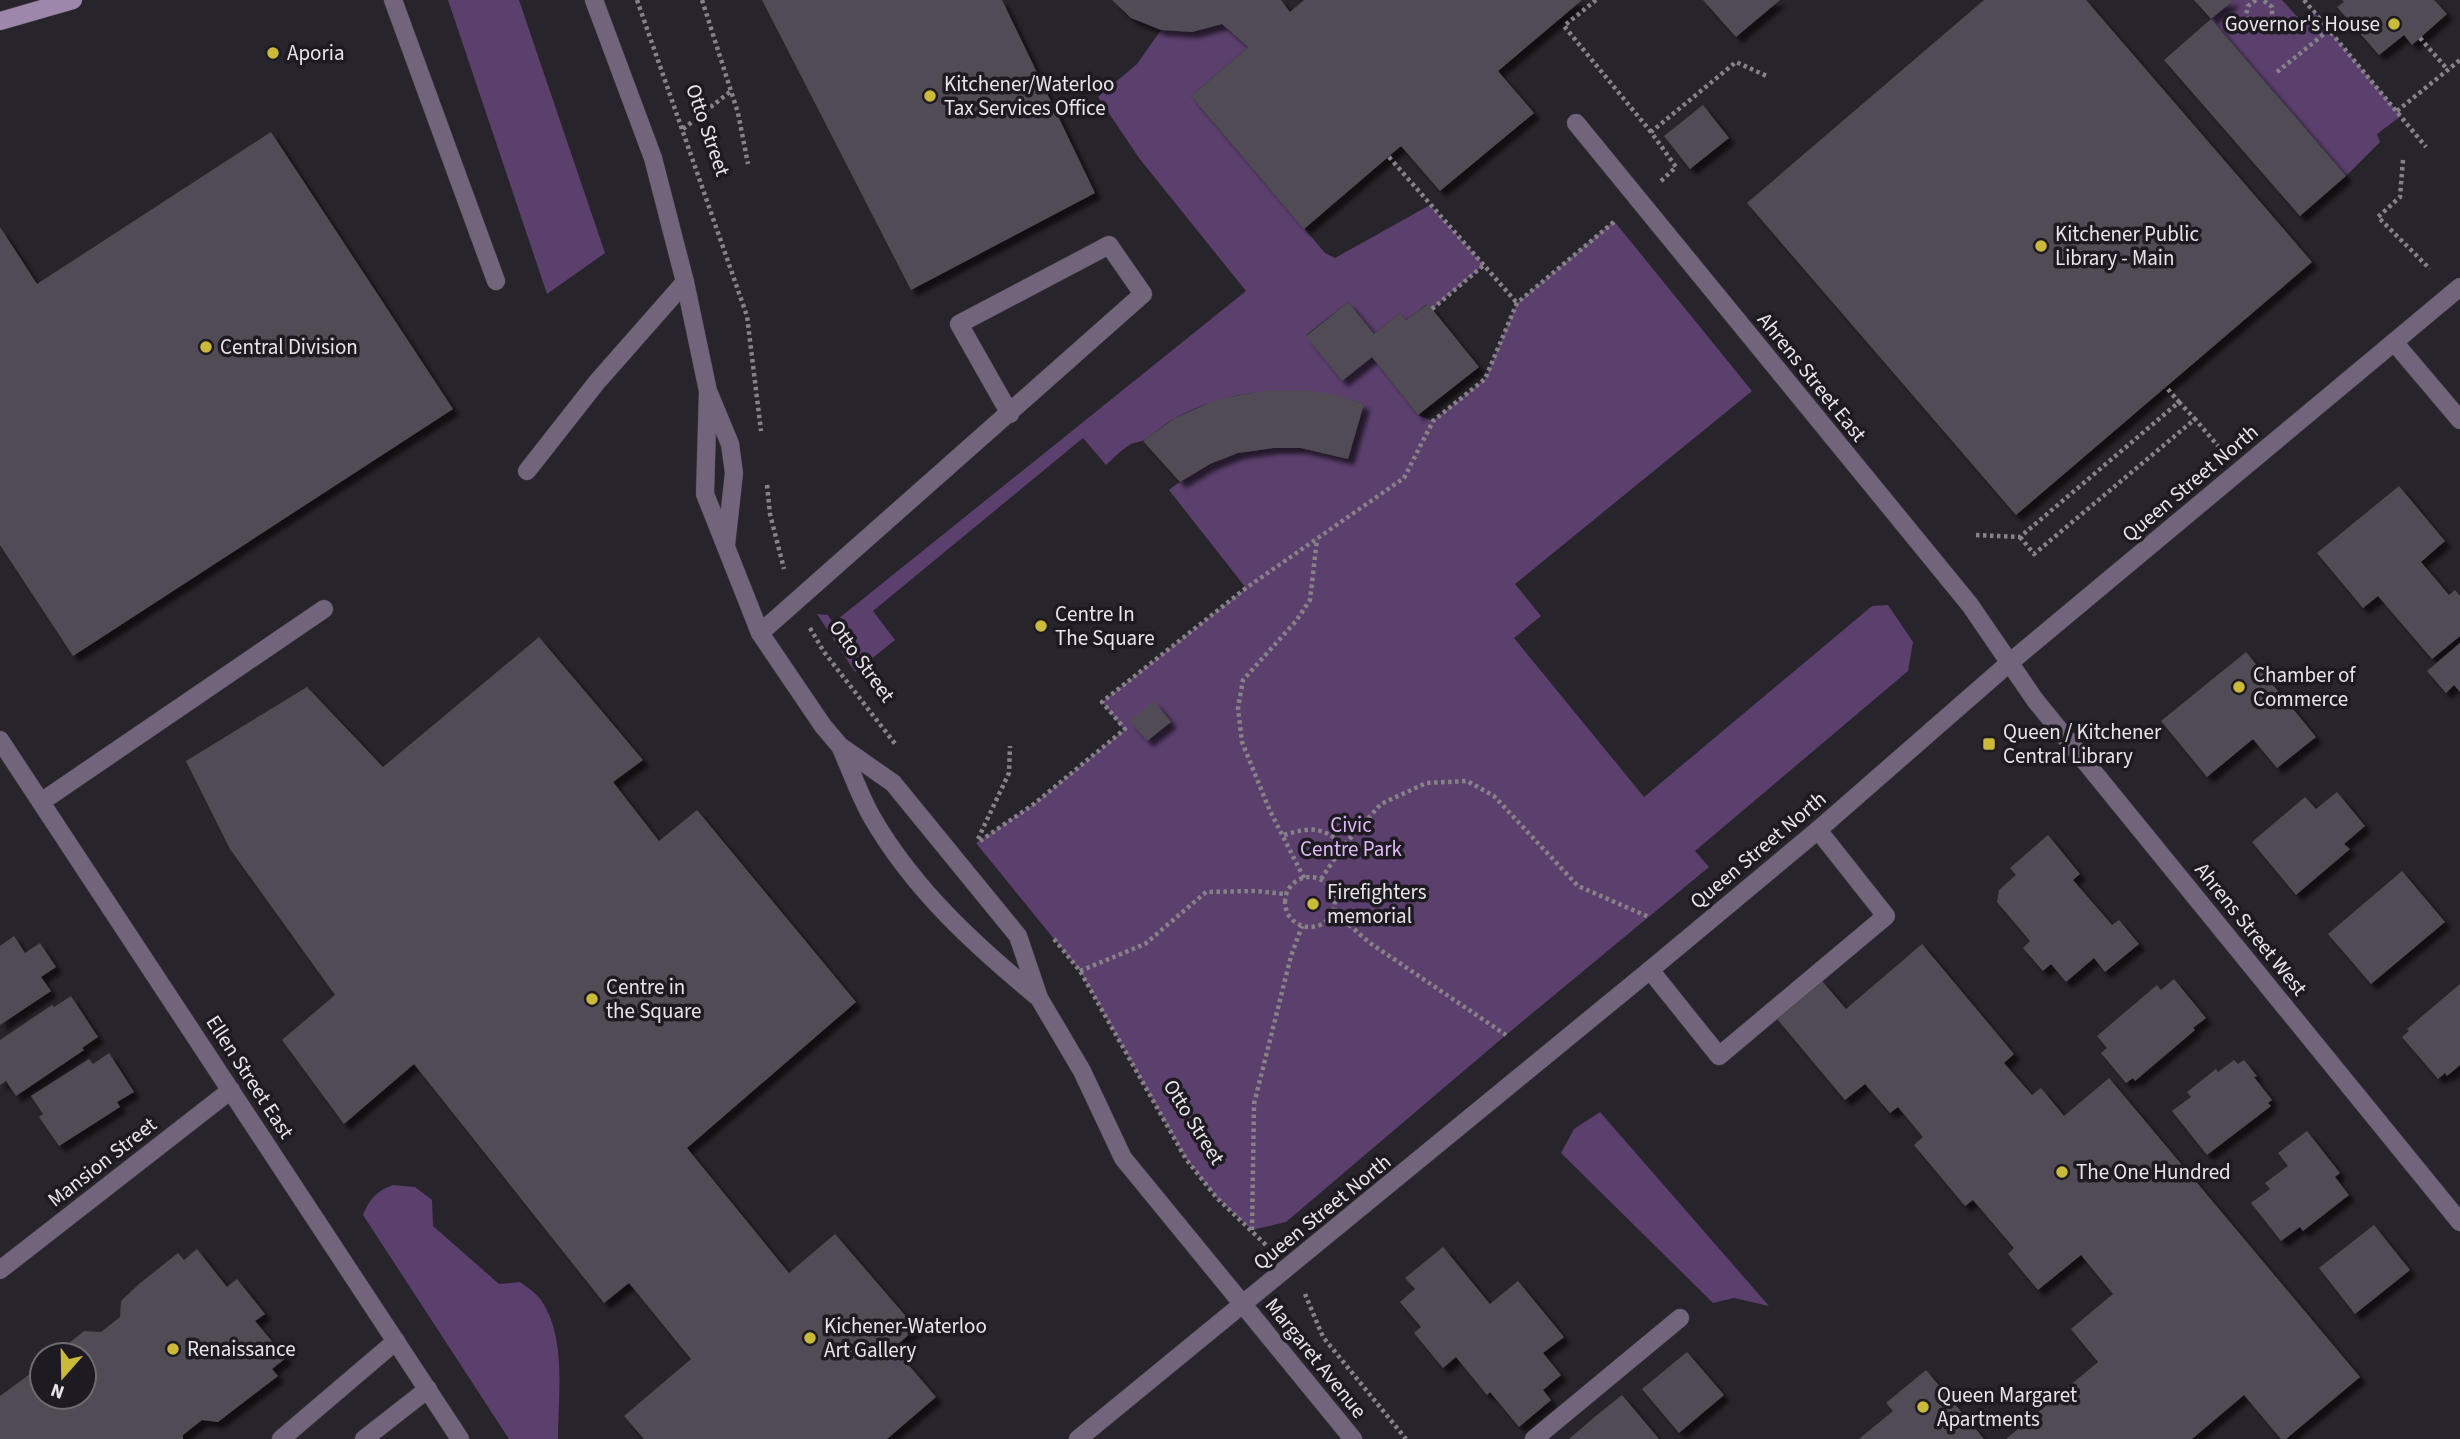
<svg xmlns="http://www.w3.org/2000/svg" width="2460" height="1439" font-family="'Source Sans 3',sans-serif">
<style>
.green{fill:#5b3f6d}
.building{fill:#514c54;filter:url(#shadow)}
.lines{fill:none;stroke-linecap:round;stroke-linejoin:round}
.service-casing{stroke:#433f46;stroke-width:19}
.minor-casing{stroke:#433f46;stroke-width:19}
.tertiary-casing{stroke:#433f46;stroke-width:19}
.secondary-casing{stroke:#433f46;stroke-width:19}
.path{stroke:#868288;stroke-width:4.5;stroke-dasharray:3.5 3.5;stroke-linecap:butt}
.service{stroke:#71647b;stroke-width:18}
.minor{stroke:#71647b;stroke-width:18}
.tertiary{stroke:#71647b;stroke-width:18}
.secondary{stroke:#9d87ab;stroke-width:18}
.poi-dot{fill:#cbba39;stroke:#1e1a21;stroke-width:2.5}
.labels{text-anchor:middle;dominant-baseline:central;stroke-width:7;stroke-linejoin:round;paint-order:stroke}
.poi-label{font-size:21px;fill:#e8e5ea;stroke:#1e1a21;text-anchor:start}
.street-label{font-size:21px;fill:#e8e5ea;stroke:#1e1a21}
.park-label{font-size:21px;fill:#deb9f6;stroke:#1e1a21}
</style>
<defs>
<filter id="shadow"><feDropShadow dx="6" dy="6" stdDeviation="2" flood-color="#0009"/></filter>
</defs>
<rect width="100%" height="100%" fill="#28242b"/>
<!-- green -->
<path class="green" d="M448,0H519L605,253L547,294Z
M2234,0H2282L2303,23L2314,12L2401,116L2377,134L2380,142L2346,176L2211,19Z
M1222,24L1248,47L1191,96L1325,253L1335,258L1430,205L1484,265L1432,309L1427,304L1406,320L1400,313L1374,334L1348,302L1306,335L1342,381L1372,357L1418,415L1433,421L1485,379L1517,303L1614,221L1752,391L1515,584L1541,616L1514,638L1644,797L1872,606L1888,605L1913,642L1908,671L1695,851L1709,867L1506,1035L1286,1222L1252,1230L1216,1197L1186,1159L1080,971L976,843L1034,804L1124,730L1102,702L1246,588L1169,490C1206,462 1252,442 1300,448C1316,449 1333,455 1348,459L1364,404C1301,384 1236,386 1177,417C1166,423 1156,432 1146,439C1141,442 1136,442 1131,444C1122,449 1114,458 1106,465L1083,438L873,611L895,640L855,672L817,614L828,615L833,623L1246,291L1139,158L1098,97L1137,64L1161,30L1192,32Z
M1600,1112L1769,1306L1734,1298L1713,1303L1561,1153L1574,1129Z
M393,1185L415,1187L432,1200L433,1226L499,1284L520,1282C527,1287 536,1293 541,1300C567,1338 558,1395 558,1439H509L363,1215C370,1198 377,1191 393,1185Z"/>
<!-- building -->
<path class="building" d="M762,0H1002L1095,193L911,290Z
M1112,0H1281L1290,12L1304,0H1582L1498,71L1534,113L1440,191L1401,146L1304,229L1191,96L1248,47L1222,24L1192,32L1161,30L1131,18Z
M1703,0H1780L1736,37Z
M1984,0H2086L2312,262L2016,515L1747,203Z
M2194,0H2234L2211,19Z
M2342,0H2434L2447,14L2412,45L2404,35L2379,55L2337,7L2344,2Z
M2211,19L2346,176L2300,216L2164,60Z
M1703,105L1729,138L1690,169L1664,136Z
M271,132L453,409L73,656L0,545V227L37,284Z
M1348,302L1374,334L1400,313L1406,320L1428,304L1479,367L1418,415L1372,357L1342,381L1306,336Z
M1304,390L1336,395L1364,404L1348,459L1301,448H1273L1238,453L1210,464L1180,482L1143,441L1175,418L1218,399L1264,391Z
M2399,486L2445,541L2421,562L2449,595L2455,590L2460,596V636L2432,659L2378,596L2363,608L2317,553Z
M539,637L643,760L613,782L659,841L697,810L856,1002L687,1148L789,1273L835,1234L916,1328L894,1348L936,1397L887,1439H644L624,1416L691,1359L629,1283L604,1303L414,1064L344,1124L282,1040L335,995L230,849L186,761L307,687L383,767Z
M2460,643V692L2454,685L2446,693L2427,671Z
M2246,652L2316,737L2277,768L2253,739L2207,777L2161,721Z
M1154,701L1171,722L1147,741L1130,721Z
M2337,792L2365,826L2344,844L2350,849L2296,895L2252,842L2305,797L2316,809Z
M2048,835L2080,874L2073,880L2112,925L2119,920L2139,944L2105,972L2094,958L2066,982L2051,964L2043,971L2023,948L2030,941L1997,902L1999,890L2016,875L2010,868Z
M2402,871L2445,922L2371,984L2328,934Z
M14,936L25,953L40,943L56,967L41,977L51,991L0,1025V946Z
M1922,944L2014,1054L2004,1063L2032,1095L2041,1088L2064,1116L2109,1078L2360,1377L2286,1439H2281L2244,1395L2192,1439H2006L2098,1362L2071,1329L2113,1294L2081,1255L2038,1290L2008,1254L2014,1248L1973,1200L1965,1206L1914,1145L1923,1137L1898,1107L1890,1113L1865,1084L1845,1100L1777,1019L1822,981L1846,1009Z
M2174,979L2206,1018L2193,1028L2195,1030L2135,1081L2133,1078L2126,1083L2101,1053L2107,1048L2097,1036L2157,985L2161,990Z
M2460,984V1065L2447,1076L2445,1073L2438,1079L2402,1037L2409,1031L2407,1029Z
M71,996L98,1037L82,1048L84,1050L16,1096L6,1081L0,1085V1040L52,1005L54,1007Z
M109,1053L134,1092L117,1102L120,1107L59,1146L39,1117L43,1114L31,1096L89,1059L93,1064Z
M2234,1060L2238,1064L2244,1060L2257,1076L2254,1077L2272,1100L2268,1103L2271,1106L2207,1155L2172,1111L2191,1097L2187,1092L2216,1069L2218,1072Z
M2307,1131L2340,1173L2335,1177L2349,1195L2303,1231L2300,1227L2281,1241L2251,1203L2270,1189L2265,1183L2288,1166L2278,1153Z
M2374,1225L2410,1270L2355,1314L2319,1268Z
M1443,1247L1490,1304L1518,1281L1564,1337L1543,1353L1561,1375L1543,1390L1551,1400L1519,1427L1490,1392L1487,1395L1456,1357L1443,1368L1414,1333L1421,1327L1400,1302L1415,1289L1405,1278Z
M197,1249L227,1287L237,1279L265,1314L255,1321L286,1358L272,1369L278,1376L218,1422L202,1420L183,1435V1439H0V1396L30,1374L42,1375V1397H84V1355H67L68,1344L84,1331L101,1332L120,1317L121,1301L139,1284L178,1253L184,1260Z
M1687,1352L1724,1395L1679,1433L1642,1389Z
M1926,1370L1984,1439H1859L1893,1411L1886,1403Z
M1622,1395L1659,1439H1569L1597,1415Z"/>
<g class="lines">
<defs>
<path id="service" d="M393,0L496,281
M527,471L597,382L685,282
M760,633L1143,294L1109,245L959,324L1010,414
M41,802L324,609
M1650,970L1719,1056L1886,916L1818,830
M281,1439L396,1341
M364,1439L428,1389
M1534,1439L1680,1318"/>
<path id="minor" d="M594,0L653,158L685,282L708,391L730,444L734,473L726,545
M1576,123L1970,605L2035,700L2460,1222
M2394,342L2460,420
M708,391L705,494L760,633L823,726L840,746L893,783L1018,936L1039,998L1082,1071L1123,1158L1353,1439
M0,740L460,1439
M840,746C851,770 860,797 873,819C915,891 976,946 1039,998
M0,1270L231,1090"/>
<path id="tertiary" d="M1078,1439L1650,970L1818,830L2008,664L2460,287"/>
<path id="secondary" d="M0,21L73,0"/>
</defs>
<!-- service casing -->
<use href="#service" class="service-casing"/>
<!-- minor casing -->
<use href="#minor" class="minor-casing"/>
<!-- tertiary casing -->
<use href="#tertiary" class="tertiary-casing"/>
<!-- secondary casing -->
<use href="#secondary" class="secondary-casing"/>
<!-- path -->
<path class="path" d="M637,0L747,316L761,431
M702,0L738,113L748,164
M1596,0L1564,26L1651,132
M2256,0L2248,6L2246,15C2250,25 2257,27 2267,24L2272,16V7L2263,0
M2304,0L2426,147
M2420,38L2448,70
M2277,72L2329,30
M2397,111L2460,60
M683,129L731,91
M1389,157L1517,303
M2403,160L2400,197L2378,217L2430,269
M1661,181L1676,167L1651,132L1736,62L1769,77
M1432,309L1484,265
M2179,402L2195,419
M767,485L770,514L784,569
M1976,535L2020,537L2179,402L2166,387
M2020,537L2034,554L2195,419L2218,446
M810,628L824,652L896,745
M1284,835C1311,827 1321,826 1344,845
M978,839L1009,773L1010,746
M980,841L1034,804L1125,729L1102,702L1246,588L1404,478L1433,421L1485,379L1517,303L1615,221
M1285 902a25 25 0 1 1 50 0a25 25 0 1 1-50 0Z
M1304,878L1270,811L1242,742L1238,708L1243,680L1296,621L1310,600L1317,539
M1321,879L1344,845L1381,804L1426,783L1467,781L1494,796L1578,886L1649,917
M1333,911L1370,943L1506,1035
M1054,939L1080,971L1186,1159L1216,1197L1267,1246
M1080,971L1145,944L1206,892L1256,891L1285,894
M1252,1230L1254,1104L1291,956L1302,926
M1305,1294L1323,1337L1406,1439"/>
<!-- service -->
<use href="#service" class="service"/>
<!-- minor -->
<use href="#minor" class="minor"/>
<!-- tertiary -->
<use href="#tertiary" class="tertiary"/>
<!-- secondary -->
<use href="#secondary" class="secondary"/>
</g>
<!-- markers -->
<g class="poi-dot">
<circle cx="2394" cy="24" r="7"/>
<circle cx="273" cy="53" r="7"/>
<circle cx="930" cy="96" r="7"/>
<circle cx="2041" cy="246" r="7"/>
<circle cx="206" cy="347" r="7"/>
<circle cx="1041" cy="626" r="7"/>
<circle cx="2239" cy="687" r="7"/>
<rect x="1982" y="737" width="14" height="14" rx="3.5"/>
<circle cx="1313" cy="904" r="7"/>
<circle cx="592" cy="999" r="7"/>
<circle cx="2062" cy="1172" r="7"/>
<circle cx="810" cy="1338" r="7"/>
<circle cx="173" cy="1349" r="7"/>
<circle cx="1923" cy="1407" r="7"/>
</g>
<g class="labels">
<!-- poi labels -->
<g class="poi-label">
<text x="2380" y="24" text-anchor="end">Governor's House</text>
<text x="287" y="53">Aporia</text>
<text x="944" y="84">Kitchener/Waterloo<tspan x="944" dy="24">Tax Services Office</tspan></text>
<text x="2055" y="234">Kitchener Public<tspan x="2055" dy="24">Library - Main</tspan></text>
<text x="220" y="347">Central Division</text>
<text x="1055" y="614">Centre In<tspan x="1055" dy="24">The Square</tspan></text>
<text x="2253" y="675">Chamber of<tspan x="2253" dy="24">Commerce</tspan></text>
<text x="2003" y="732">Queen / Kitchener<tspan x="2003" dy="24">Central Library</tspan></text>
<text x="1327" y="892">Firefighters<tspan x="1327" dy="24">memorial</tspan></text>
<text x="606" y="987">Centre in<tspan x="606" dy="24">the Square</tspan></text>
<text x="2076" y="1172">The One Hundred</text>
<text x="824" y="1326">Kichener-Waterloo<tspan x="824" dy="24">Art Gallery</tspan></text>
<text x="187" y="1349">Renaissance</text>
<text x="1937" y="1395">Queen Margaret<tspan x="1937" dy="24">Apartments</tspan></text>
</g>
<!-- street labels -->
<g class="street-label">
<text transform="translate(708 130) rotate(71)">Otto Street</text>
<text transform="translate(1812 377) rotate(51)">Ahrens Street East</text>
<text transform="translate(2190 483) rotate(-40)">Queen Street North</text>
<text transform="translate(862 661) rotate(54)">Otto Street</text>
<text transform="translate(1758 850) rotate(-40)">Queen Street North</text>
<text transform="translate(2251 929) rotate(51)">Ahrens Street West</text>
<text transform="translate(250 1077) rotate(57)">Ellen Street East</text>
<text transform="translate(1194 1122) rotate(58)">Otto Street</text>
<text transform="translate(102 1162) rotate(-38)">Mansion Street</text>
<text transform="translate(1322 1212) rotate(-39)">Queen Street North</text>
<text transform="translate(1316 1358) rotate(51)">Margaret Avenue</text>
</g>
<!-- park labels -->
<g class="park-label">
<text x="1351" y="825">Civic<tspan x="1351" dy="24">Centre Park</tspan></text>
</g>
</g>
<!-- north arrow -->
<g transform="translate(63 1376) rotate(200)"><circle r="33" fill="#1e1a21" stroke="#6f6b71" stroke-width="2"/>
<path d="M0-5L12 26L0 18L-12 26Z" fill="#cbba39"/>
<text y="-10" font-size="19" font-weight="bold" text-anchor="middle" fill="#e8e5ea">N</text>
</g>
</svg>
